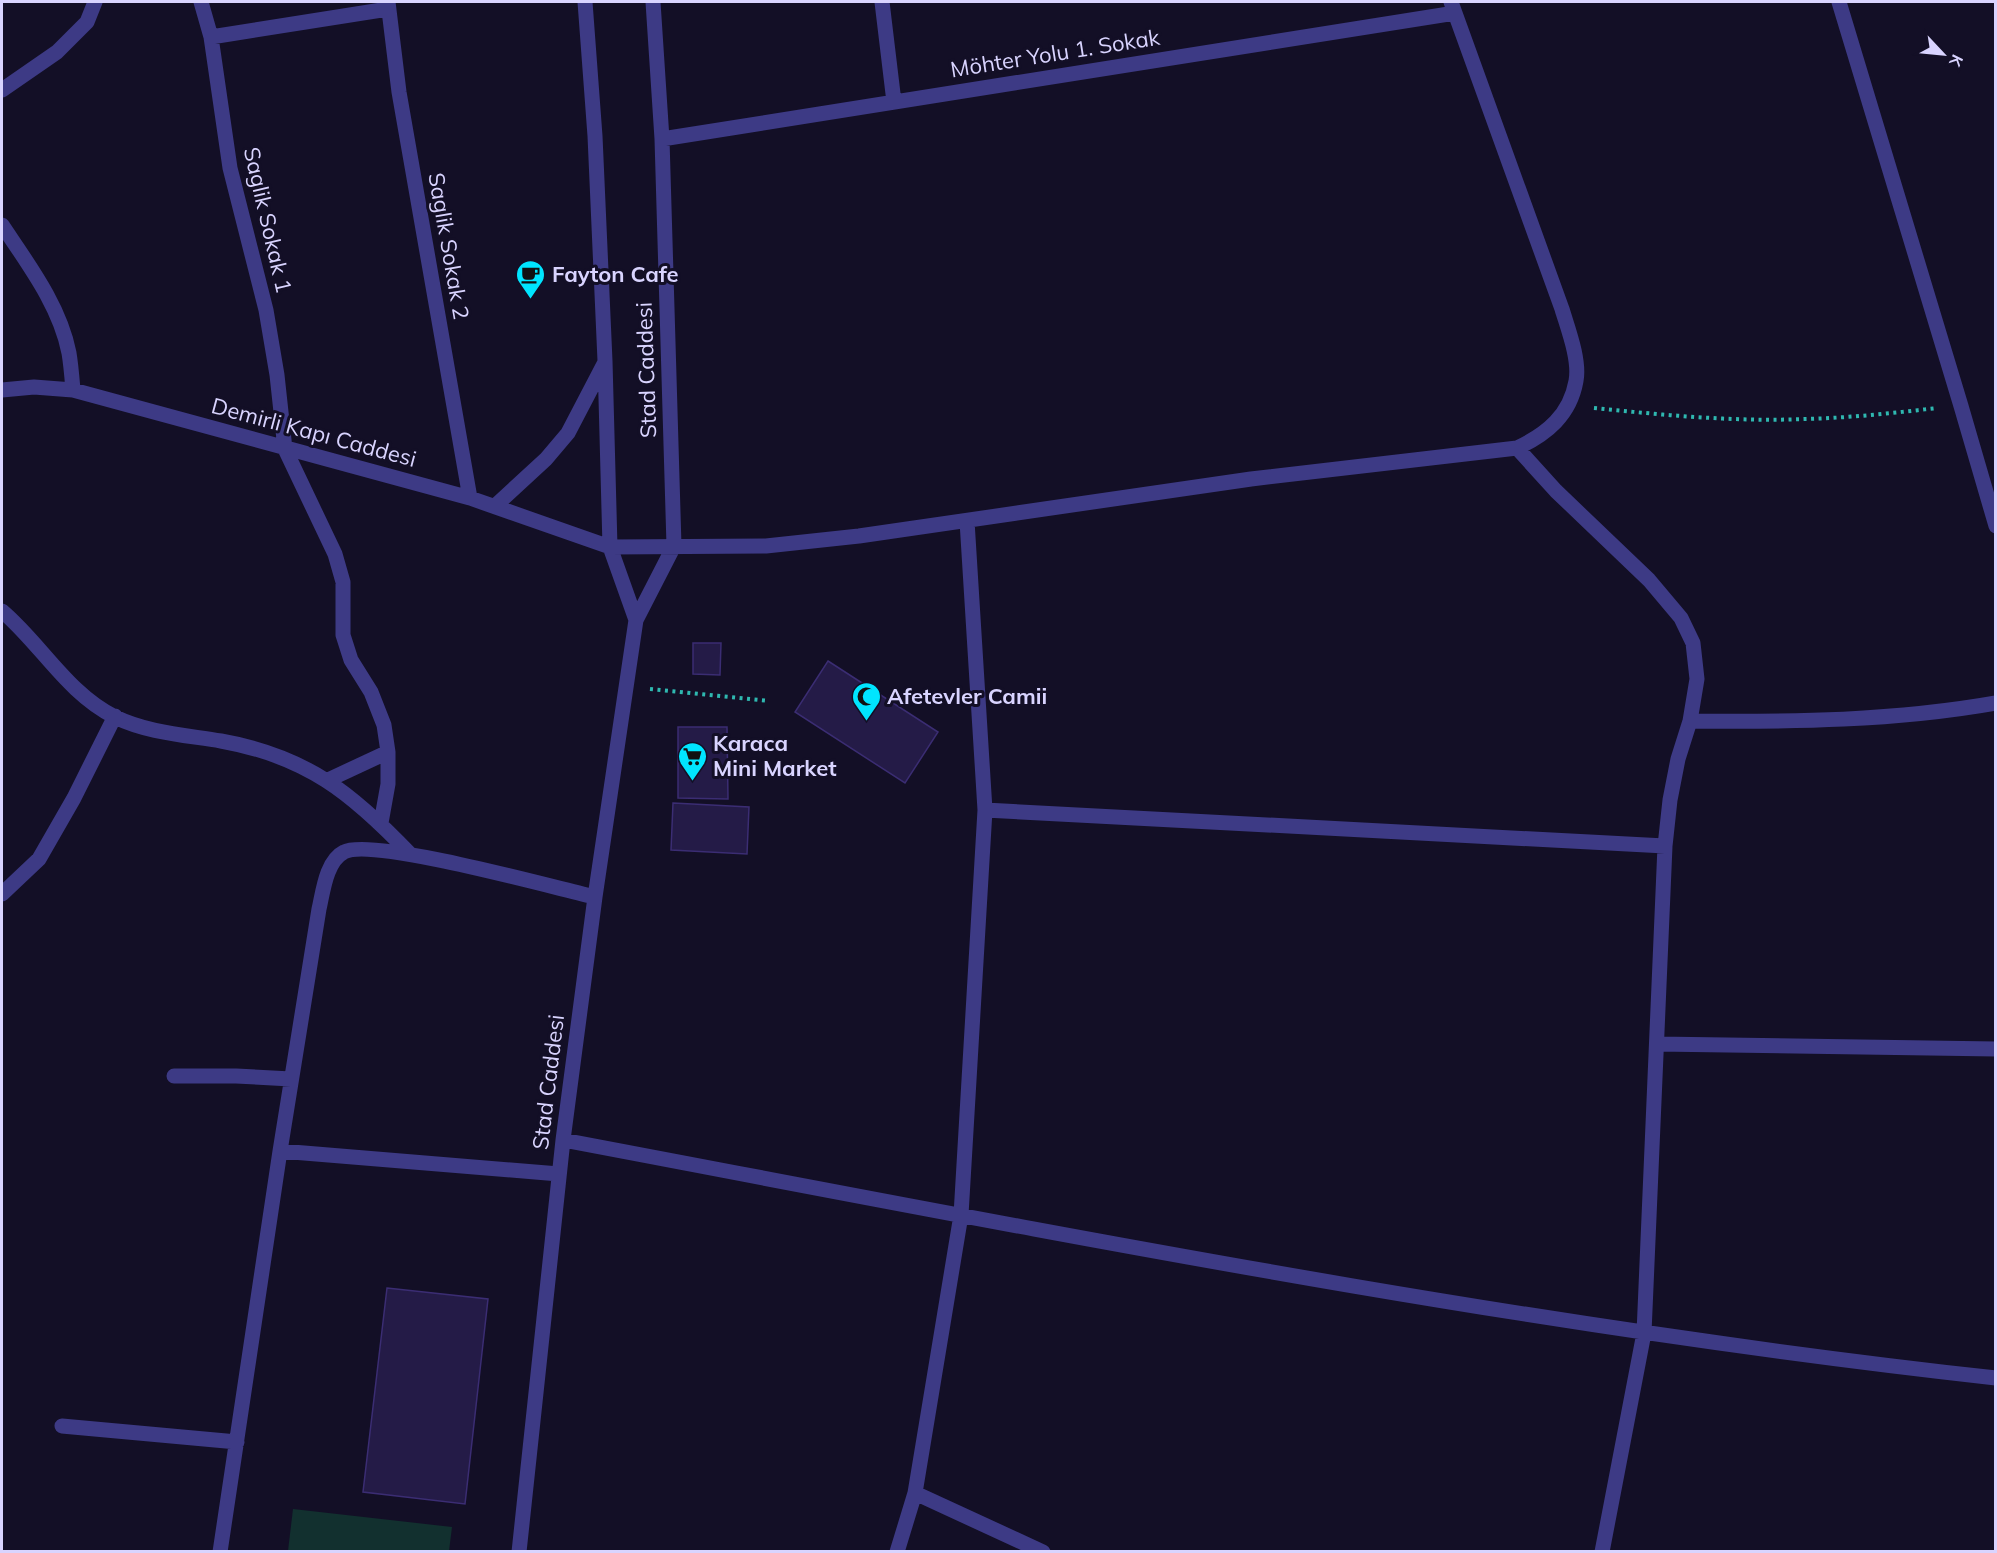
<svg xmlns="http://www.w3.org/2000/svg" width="1997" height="1553" font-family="Mulish,sans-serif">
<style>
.green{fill:#12302f}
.building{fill:#241b47;stroke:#3b2d73;stroke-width:1.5}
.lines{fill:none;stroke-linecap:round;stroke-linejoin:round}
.path{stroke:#2fb8b0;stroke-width:4;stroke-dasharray:3 4.5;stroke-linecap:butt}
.minor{stroke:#3d3a85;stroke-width:15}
.labels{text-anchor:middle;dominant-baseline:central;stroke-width:6;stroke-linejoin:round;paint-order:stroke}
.street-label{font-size:22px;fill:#d9d4ff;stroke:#130f26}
.poi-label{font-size:22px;font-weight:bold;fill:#d9d4ff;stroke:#130f26;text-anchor:start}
</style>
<rect width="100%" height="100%" fill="#130f26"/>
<!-- green -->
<path class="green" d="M293,1509L452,1527L449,1551H288Z"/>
<!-- building -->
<path class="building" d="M693,643H721L720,675L693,674Z
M828,661L938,732L905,783L795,712Z
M678,727H727L728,799L678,798Z
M673,803L749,807L747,854L671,850Z
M387,1288L488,1299L465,1504L363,1492Z"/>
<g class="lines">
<!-- path -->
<path class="path" d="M1594,408C1664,415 1734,422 1804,419C1849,418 1893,413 1937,408
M650,689L769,701"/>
<!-- minor -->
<path class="minor" d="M201,2L211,37L230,168L266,310L277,375L285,449L335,554L343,582V635L351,660L371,692L384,725L388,752V784L381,823
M388,2L399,92L470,498
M585,2L595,136L605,361L610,547L636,620
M882,2L894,102
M1839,2L1961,406L1996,526
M211,37L388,9
M2,90L57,52L87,22L95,2
M662,139L1455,13
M2,225C28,264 60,306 69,353C71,365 72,378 73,390
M2,390L34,387L73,390L470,498L610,547L766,546L859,536L1251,479L1517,448C1547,434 1570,415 1576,381C1580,360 1568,329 1562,309L1451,2
M1517,448L1556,491L1649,580L1681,618L1693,643L1697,679L1690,721L1678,759L1670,800L1665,846L1644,1333L1602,1552
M495,506L546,459L568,433L604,364
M2,611C41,644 67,693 115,717C148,733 185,735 221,741C306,756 352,793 410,854
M1690,721C1793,722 1894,721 1996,703
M328,780L388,752
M985,810L1665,846
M2,894L39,859L74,798L115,716
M1657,1044L1996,1049
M174,1076H236L291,1079
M563,1140C1039,1230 1514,1325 1996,1378
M280,1151L559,1174
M62,1426L237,1442
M915,1493L1043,1552
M220,1552L280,1151L319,909C323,892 326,861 344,852C372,837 555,888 595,897
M519,1552L563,1140L595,897L636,620L674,546L662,139L653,2
M897,1552L915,1493L961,1215L985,810L967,521"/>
</g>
<!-- icons -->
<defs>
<symbol id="cafe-pin" viewBox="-11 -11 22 30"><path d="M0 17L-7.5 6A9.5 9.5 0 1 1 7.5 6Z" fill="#00e5ff" stroke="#130f26"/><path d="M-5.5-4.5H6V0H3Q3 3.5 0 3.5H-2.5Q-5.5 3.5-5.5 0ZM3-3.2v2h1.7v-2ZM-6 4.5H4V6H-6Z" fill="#111"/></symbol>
<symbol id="mosque-pin" viewBox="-11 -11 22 30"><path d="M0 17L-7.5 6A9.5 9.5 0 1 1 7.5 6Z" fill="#00e5ff" stroke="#130f26"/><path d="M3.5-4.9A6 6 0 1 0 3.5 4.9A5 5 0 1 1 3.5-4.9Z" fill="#111"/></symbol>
<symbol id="supermarket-pin" viewBox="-11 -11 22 30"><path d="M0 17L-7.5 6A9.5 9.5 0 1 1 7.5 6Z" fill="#00e5ff" stroke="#130f26"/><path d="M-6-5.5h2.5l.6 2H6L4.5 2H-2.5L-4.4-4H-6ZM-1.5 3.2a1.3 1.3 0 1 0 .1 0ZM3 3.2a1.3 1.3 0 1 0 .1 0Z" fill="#111"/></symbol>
</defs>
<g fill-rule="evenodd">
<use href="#cafe-pin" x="514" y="258" width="33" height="45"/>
<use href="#mosque-pin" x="850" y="680" width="33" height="45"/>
<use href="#supermarket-pin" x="676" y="740" width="33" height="45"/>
</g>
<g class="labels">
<!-- street labels -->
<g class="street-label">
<text transform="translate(1055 53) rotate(-9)">Möhter Yolu 1. Sokak</text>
<text transform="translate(268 220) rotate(77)">Saglik Sokak 1</text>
<text transform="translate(449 246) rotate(80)">Saglik Sokak 2</text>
<text transform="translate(646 370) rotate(-92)">Stad Caddesi</text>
<text transform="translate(314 432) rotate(15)">Demirli Kapı Caddesi</text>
<text transform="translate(548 1082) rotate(-83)">Stad Caddesi</text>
</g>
<!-- poi labels -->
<g class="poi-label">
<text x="552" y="274">Fayton Cafe</text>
<text x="887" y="696">Afetevler Camii</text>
<text x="713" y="743">Karaca<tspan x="713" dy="25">Mini Market</tspan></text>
</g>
</g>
<!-- border -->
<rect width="1997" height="1553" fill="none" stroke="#d9d4ff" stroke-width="6"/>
<!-- north arrow -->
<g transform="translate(1943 54) rotate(116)" stroke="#130f26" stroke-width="4.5" paint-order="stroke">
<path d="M0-4.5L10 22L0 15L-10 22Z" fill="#d9d4ff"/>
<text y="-9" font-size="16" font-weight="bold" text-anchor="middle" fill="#d9d4ff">K</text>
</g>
</svg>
